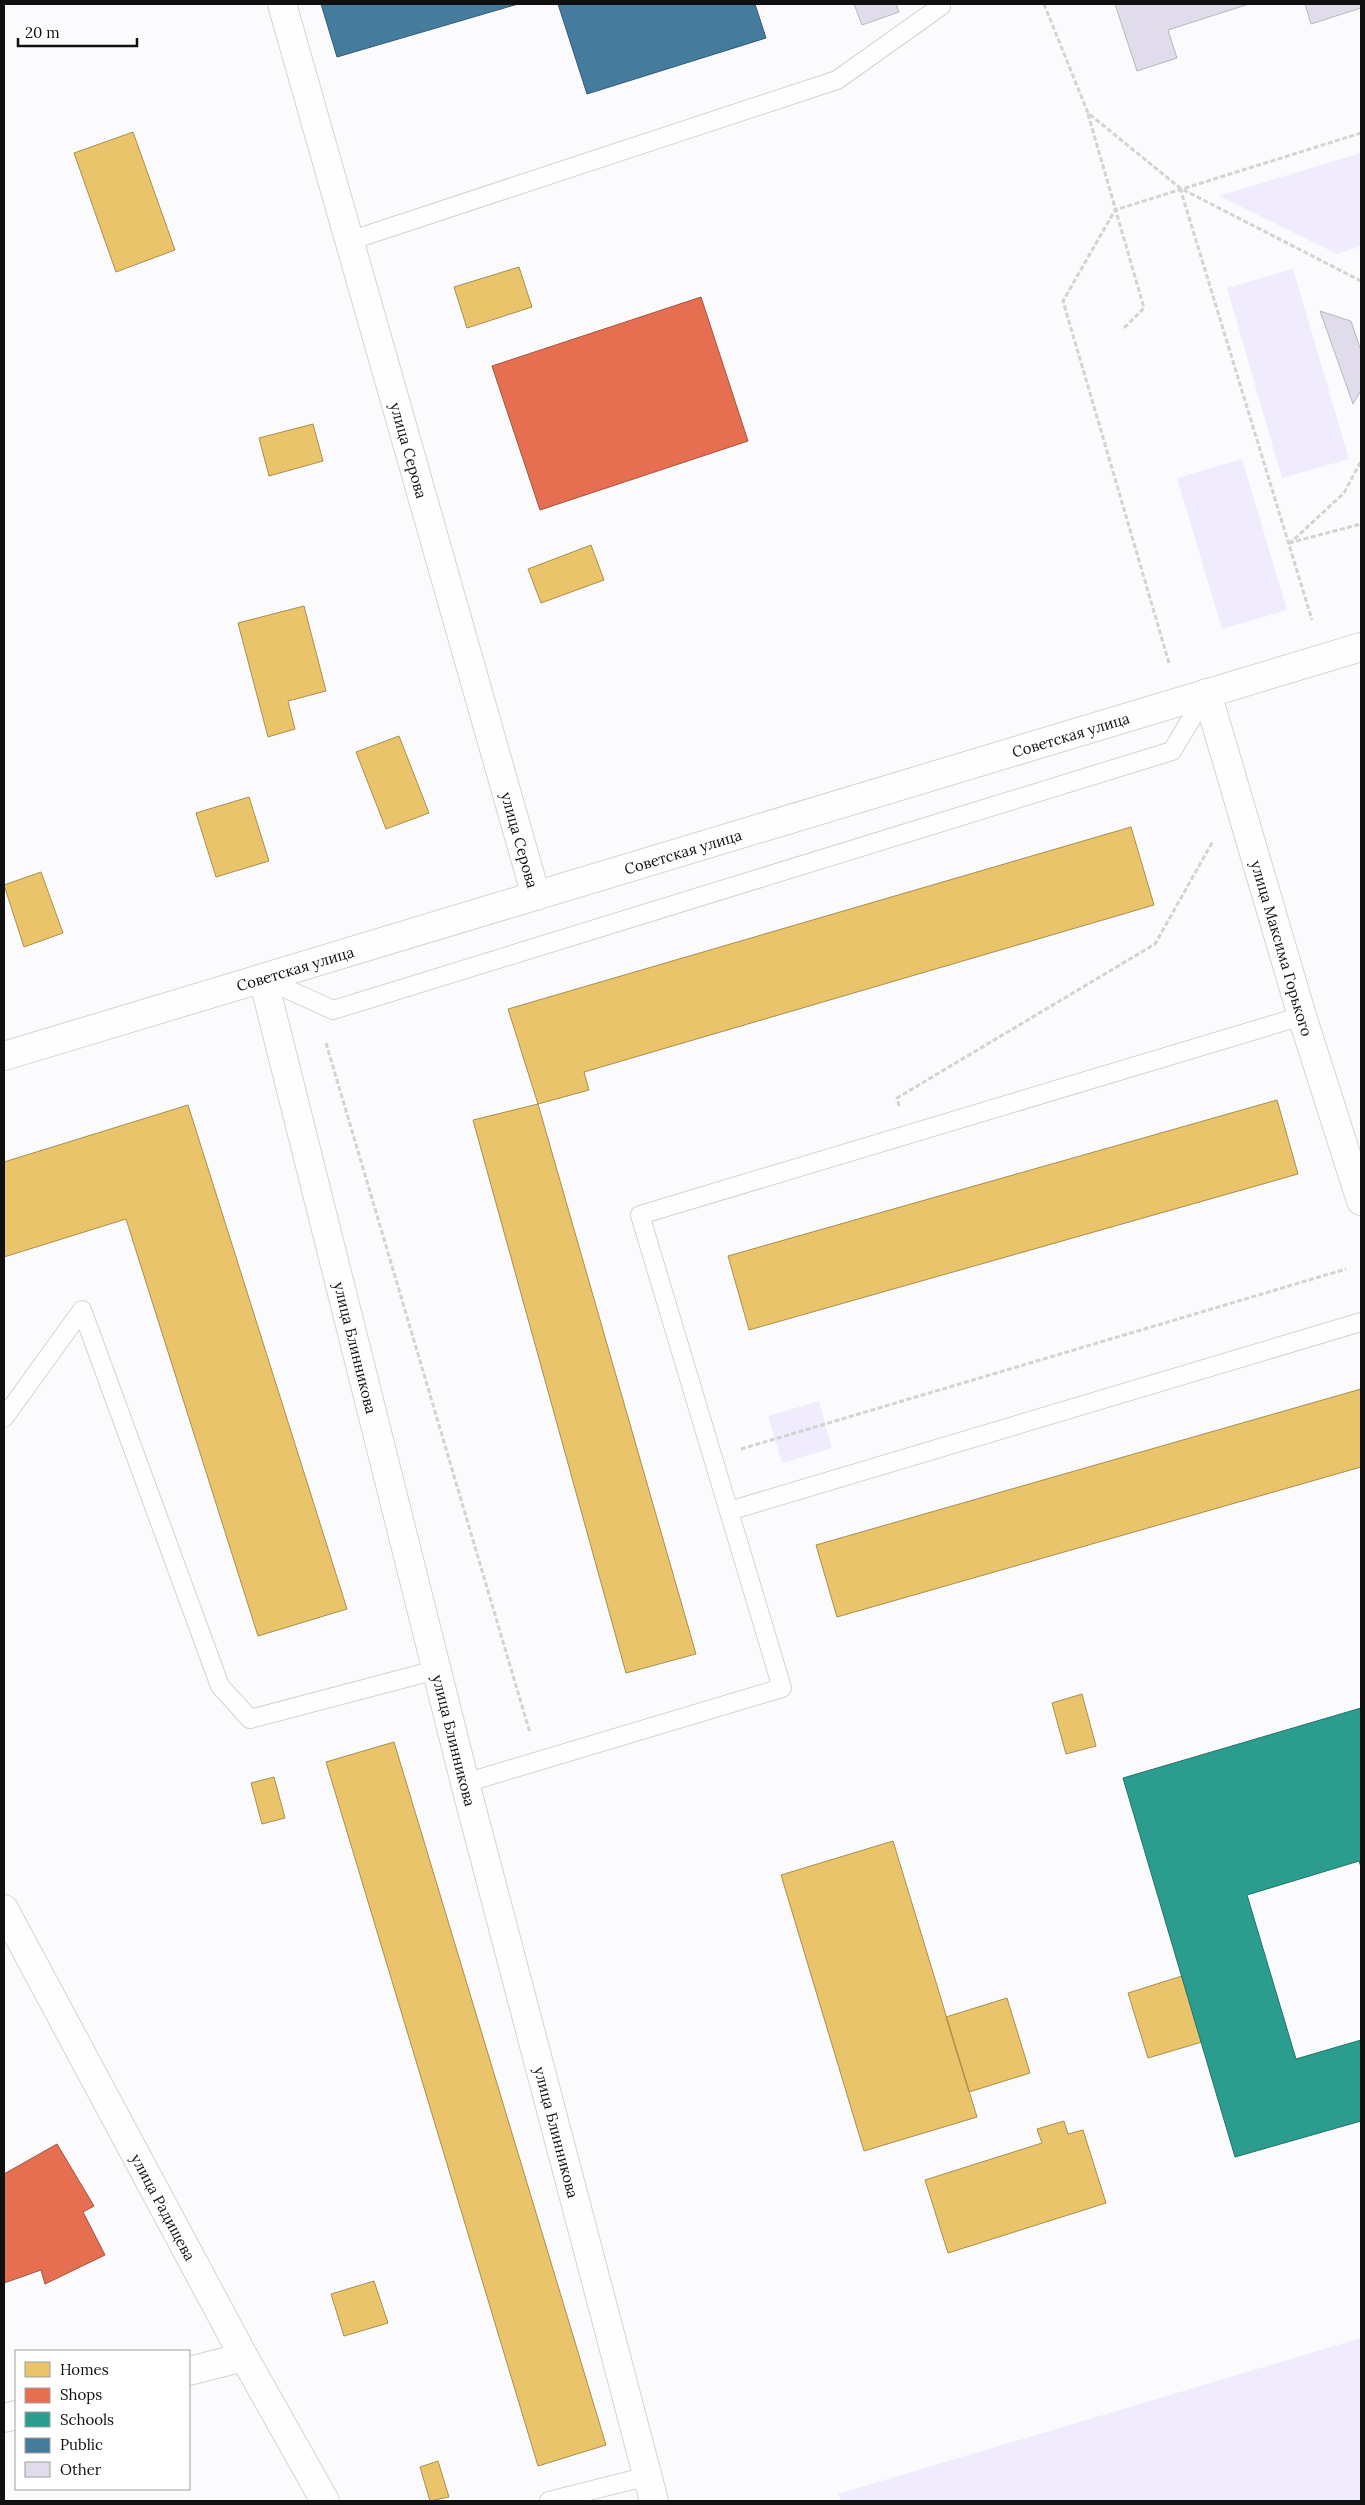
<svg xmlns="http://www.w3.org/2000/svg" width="1365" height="2505" font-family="Lora,serif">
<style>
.green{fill:#f1ecfd}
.homes{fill:#e9c46a;stroke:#a88e4f}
.shops{fill:#e76f51;stroke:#a6523e}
.schools{fill:#2a9d8f;stroke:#227369}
.public{fill:#457b9d;stroke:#355b73}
.building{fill:#e1dceb;stroke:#b8b8b9}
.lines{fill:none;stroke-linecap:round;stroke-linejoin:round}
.lane-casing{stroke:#d4d4d5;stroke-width:20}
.street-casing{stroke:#d4d4d5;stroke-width:30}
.path{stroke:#d3d3d4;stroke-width:3;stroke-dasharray:5 2.5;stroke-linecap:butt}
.lane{stroke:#fefeff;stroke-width:18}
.street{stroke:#fefeff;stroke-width:28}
.labels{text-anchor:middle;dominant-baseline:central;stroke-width:5;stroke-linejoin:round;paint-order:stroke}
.street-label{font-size:15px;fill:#101011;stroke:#fff}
</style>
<rect width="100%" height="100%" fill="#fbfafc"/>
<!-- green -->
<path class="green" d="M1361,153V246L1337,254L1219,196Z
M1293,269L1349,459L1282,478L1227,288Z
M1242,459L1287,610L1222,629L1177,478Z
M819,1401L832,1448L782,1463L768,1416Z
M1361,2338V2501H841L838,2494Z"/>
<!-- homes -->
<path class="homes" d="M133,132L175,250L116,272L74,153Z
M519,267L532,307L467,328L454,287Z
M313,424L323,461L269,476L259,438Z
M591,545L604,580L541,603L528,569Z
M304,606L326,691L288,701L295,729L268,737L238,623Z
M399,736L429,813L386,829L356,752Z
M249,797L269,861L216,877L196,813Z
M1131,827L1154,905L584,1072L589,1090L538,1104L508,1009Z
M41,872L63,933L24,947L4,885Z
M1277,1100L1298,1174L749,1330L728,1256Z
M538,1104L696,1654L626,1673L473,1120Z
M188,1105L347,1609L258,1636L126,1219L4,1257V1162Z
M1361,1389V1467L837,1617L816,1545Z
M1082,1694L1096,1746L1066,1754L1052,1703Z
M394,1742L606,2445L538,2466L326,1762Z
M274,1777L285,1818L262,1824L251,1783Z
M893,1841L977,2117L864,2151L781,1875Z
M1182,1976L1202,2042L1148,2058L1128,1993Z
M1007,1998L1030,2073L969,2092L946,2017Z
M1064,2121L1068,2134L1083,2130L1106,2203L948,2253L925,2180L1042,2143L1037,2129Z
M374,2281L388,2323L344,2336L331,2294Z
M438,2461L449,2497L430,2501L420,2467Z"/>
<!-- shops -->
<path class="shops" d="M701,297L748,441L540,510L492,366Z
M57,2144L94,2206L83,2212L105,2255L45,2284L41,2270L4,2283V2174Z"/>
<!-- schools -->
<path class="schools" d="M1361,1708V1867L1359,1861L1247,1895L1296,2059L1361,2040V2121L1235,2157L1123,1778Z"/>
<!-- public -->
<path class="public" d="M321,4H518L337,57Z
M558,4H755L766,38L587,94Z"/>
<!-- building -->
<path class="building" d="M854,4H896L899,12L862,25Z
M1115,4H1249L1168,30L1177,58L1137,71Z
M1305,4H1361V8L1311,24Z
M1320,311L1351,321L1361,351V390L1353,404Z"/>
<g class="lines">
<defs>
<path id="lane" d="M349,241L837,80L941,6L940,4
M263,978L333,1010L1172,751L1207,693
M4,1418L82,1310L220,1686L250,1719L436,1670
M729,1511L1361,1322
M465,1783L782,1688L640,1215L1302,1016
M549,2501L648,2476"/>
<g id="street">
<path id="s1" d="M282,4L536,896"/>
<path id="s2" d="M1207,693L1302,1016L1361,1201"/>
<path id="s3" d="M263,978L465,1783L654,2501"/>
<path id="s4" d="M4,1056L1361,647"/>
<path id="s5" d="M4,1909L244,2357L325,2501"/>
<path d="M189,2371L244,2357"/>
<path d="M4,2418L16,2415"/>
</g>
</defs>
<!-- lane casing -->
<use href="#lane" class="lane-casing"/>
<!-- street casing -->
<use href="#street" class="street-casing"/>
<!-- path -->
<path class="path" d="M1044,4L1088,113L1180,188L1361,281
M1088,114L1144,308L1122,330
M1180,188L1312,620
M1289,543L1361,524
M1289,544L1344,493L1361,461
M1169,663L1063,301L1115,210L1361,133
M326,1043L530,1733
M899,1106L897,1098L1155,944L1213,841
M741,1449L1346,1269"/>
<!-- lane -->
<use href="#lane" class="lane"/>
<!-- street -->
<use href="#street" class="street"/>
</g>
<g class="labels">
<!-- street labels -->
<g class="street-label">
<text stroke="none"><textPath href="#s1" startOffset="464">улица Серова</textPath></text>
<text stroke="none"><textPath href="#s4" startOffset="1114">Советская улица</textPath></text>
<text stroke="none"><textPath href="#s1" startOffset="869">улица Серова</textPath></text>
<text stroke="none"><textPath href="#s4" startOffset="709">Советская улица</textPath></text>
<text stroke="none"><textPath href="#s2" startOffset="266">улица Максима Горького</textPath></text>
<text stroke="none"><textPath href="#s4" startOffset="304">Советская улица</textPath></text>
<text stroke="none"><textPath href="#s3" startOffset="381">улица Блинникова</textPath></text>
<text stroke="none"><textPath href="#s3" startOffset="786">улица Блинникова</textPath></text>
<text stroke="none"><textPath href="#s3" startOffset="1191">улица Блинникова</textPath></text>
<text stroke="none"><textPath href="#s5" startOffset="338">улица Радищева</textPath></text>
</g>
</g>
<!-- border -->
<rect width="1365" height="2505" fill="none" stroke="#101011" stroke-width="10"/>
<!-- legend -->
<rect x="15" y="2350" width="175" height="140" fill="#ffffff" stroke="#9f9fa0"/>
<rect x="25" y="2362" width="25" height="15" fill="#e9c46a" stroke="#9f9fa0"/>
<text x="60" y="2375" font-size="15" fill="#101011">Homes</text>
<rect x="25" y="2388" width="25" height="15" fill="#e76f51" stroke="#9f9fa0"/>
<text x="60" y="2400" font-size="15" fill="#101011">Shops</text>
<rect x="25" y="2412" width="25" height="15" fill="#2a9d8f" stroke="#9f9fa0"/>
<text x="60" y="2425" font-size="15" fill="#101011">Schools</text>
<rect x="25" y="2438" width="25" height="15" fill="#457b9d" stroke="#9f9fa0"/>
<text x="60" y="2450" font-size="15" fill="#101011">Public</text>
<rect x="25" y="2462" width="25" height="15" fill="#e1dceb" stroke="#9f9fa0"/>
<text x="60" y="2475" font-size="15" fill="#101011">Other</text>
<!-- scale -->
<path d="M18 38v8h119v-8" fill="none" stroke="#101011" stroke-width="2.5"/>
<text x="25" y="38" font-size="15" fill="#101011" stroke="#ffffff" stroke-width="4" paint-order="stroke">20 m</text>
</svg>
